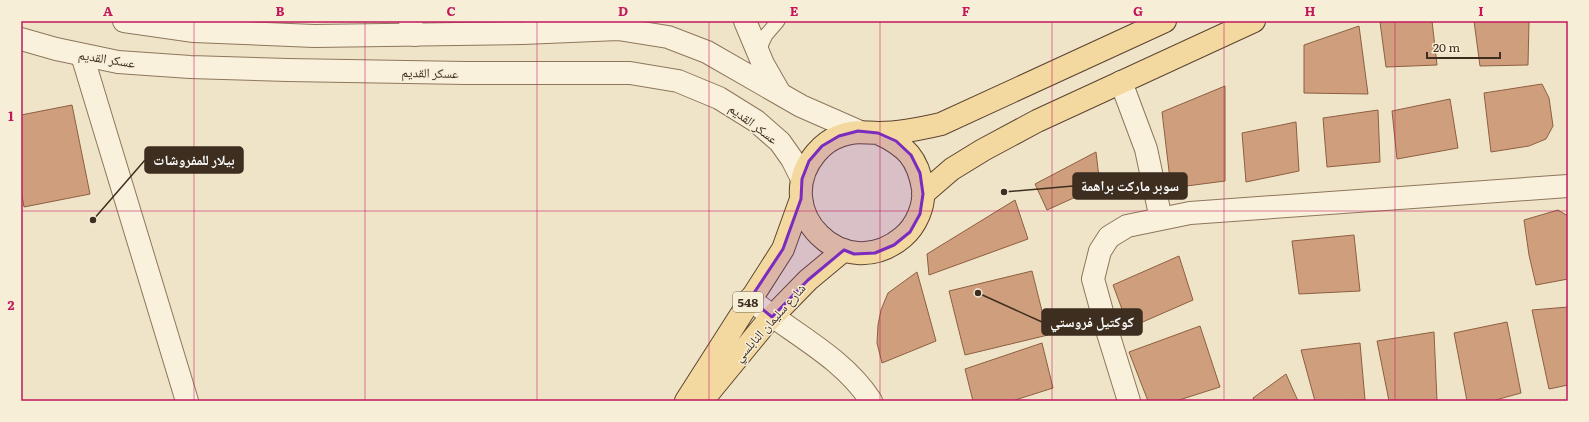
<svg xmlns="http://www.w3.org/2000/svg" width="1589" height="422" font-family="Literata,'Noto Naskh Arabic',serif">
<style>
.building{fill:#cf9f7d;stroke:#8d5f41}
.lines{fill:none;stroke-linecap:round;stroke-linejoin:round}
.service-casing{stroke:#8d765c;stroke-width:15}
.minor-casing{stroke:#8d765c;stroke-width:24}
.tertiary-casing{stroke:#8d765c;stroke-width:24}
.primary-casing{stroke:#5b4430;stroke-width:24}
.service{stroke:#faf1dc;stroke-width:13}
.minor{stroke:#faf1dc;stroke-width:22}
.tertiary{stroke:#faf1dc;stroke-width:22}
.primary{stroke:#f3d9a0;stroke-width:22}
.marked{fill:#7b2cbf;fill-opacity:0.2;stroke:#7b2cbf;stroke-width:3;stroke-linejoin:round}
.grid{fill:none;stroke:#c2185b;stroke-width:1;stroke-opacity:0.55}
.labels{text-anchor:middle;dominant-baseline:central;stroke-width:3;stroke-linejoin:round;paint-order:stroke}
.shield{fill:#f7eed8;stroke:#756857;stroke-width:1}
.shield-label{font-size:12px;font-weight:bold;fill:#3d2e20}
.street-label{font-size:13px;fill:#3d2e20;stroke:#f7eed8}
.leader{fill:none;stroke:#3d2e20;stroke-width:1.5}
.callout-dot{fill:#3d2e20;stroke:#f7eed8;stroke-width:1.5}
.callout{fill:#3d2e20;stroke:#3d2e20;stroke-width:1.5}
.callout-label{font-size:14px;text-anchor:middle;font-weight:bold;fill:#fff}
.neatline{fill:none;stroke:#c2185b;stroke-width:1.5}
.grid-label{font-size:13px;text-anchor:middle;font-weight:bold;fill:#c2185b}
</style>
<rect width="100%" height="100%" fill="#f0e4c8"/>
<!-- building -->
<path class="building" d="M1387,21H1432L1437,65L1386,67L1380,22Z
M1474,21H1529L1528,65L1480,66Z
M1359,26L1368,94L1304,93V45Z
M1542,84L1549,98L1553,126L1546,139L1529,146L1491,152L1484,93Z
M1225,86V181L1171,188L1162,112Z
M1450,99L1458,148L1397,159L1392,111Z
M72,105L90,194L24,207L21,190V115Z
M1378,110L1380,162L1327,167L1323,118Z
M1296,122L1299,171L1246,182L1242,133Z
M1096,152L1100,186L1047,210L1035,184Z
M1015,200L1028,239L929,275L927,254Z
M1558,210L1568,216V279L1536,285L1529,255L1524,220Z
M1354,235L1360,291L1299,294L1292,241Z
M1179,256L1193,300L1129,328L1113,285Z
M1032,271L1048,335L965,355L949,291Z
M917,272L936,341L882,363L877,343L878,325L881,310L888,293Z
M1568,307V385L1549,389L1532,310Z
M1507,322L1521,393L1492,401H1467L1454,333Z
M1200,326L1220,387L1176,401H1148L1129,352Z
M1434,332L1437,401H1389L1377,341Z
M1042,343L1053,388L1012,401H973L965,369Z
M1360,343L1365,400L1315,401L1301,350Z
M1286,374L1298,401H1254L1253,398Z"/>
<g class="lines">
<defs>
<path id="service" d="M758,52L766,35L778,21"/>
<path id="minor" d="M410,21L415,35
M82,55L187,401
M1121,82L1146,149L1161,219
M750,299C791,333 842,356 871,401
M1129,401L1107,330L1093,279L1100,251L1109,237L1127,226L1190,213L1568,186"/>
<path id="tertiary" d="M124,21L194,31L314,36L523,33L618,29L668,37L707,52L801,106L858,131
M745,21L763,64L779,92
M21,39L56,49L118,62L190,67L288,70L466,73H630L678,81L719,98L756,121L780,142L792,159L802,179"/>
<path id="primary" d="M878,133C906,146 918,158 923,189C925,206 916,226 903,237C844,287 768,210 816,153C822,146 830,139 840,136C854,130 864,133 879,133C900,133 920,129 941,124L1165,21
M923,194L952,169L983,150L1037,121L1254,21
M686,401L783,249L801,199
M702,401L766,323L808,280L844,250"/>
</defs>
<!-- service casing -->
<use href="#service" class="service-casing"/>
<!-- minor casing -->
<use href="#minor" class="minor-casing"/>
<!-- tertiary casing -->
<use href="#tertiary" class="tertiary-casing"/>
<!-- primary casing -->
<use href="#primary" class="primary-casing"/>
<!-- service -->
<use href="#service" class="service"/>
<!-- minor -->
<use href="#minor" class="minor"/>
<!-- tertiary -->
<use href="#tertiary" class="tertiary"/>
<!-- primary -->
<use href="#primary" class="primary"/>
</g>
<!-- marked area -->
<path class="marked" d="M858,131L878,133L896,141L911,155L920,173L923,194L920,214L910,232L894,245L875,253L854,254L844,250L808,280L772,317L750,299L783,249L801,199L802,179L809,161L822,146L839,136Z"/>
<!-- grid -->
<path class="grid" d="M194,21V401M365,21V401M537,21V401M709,21V401M880,21V401M1052,21V401M1224,21V401M1395,21V401M21,211H1568"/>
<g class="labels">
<!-- shield labels -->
<rect class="shield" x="733" y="292" width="30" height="20" rx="3"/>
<g class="shield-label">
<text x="748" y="302">548</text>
</g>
<!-- street labels -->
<g class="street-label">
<text transform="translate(107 58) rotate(9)">عسكر القديم</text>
<text transform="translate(430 72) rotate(1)">عسكر القديم</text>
<text transform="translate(754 123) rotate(37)">عسكر القديم</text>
<text transform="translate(769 322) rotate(-48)">شارع سليمان النابلسي</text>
</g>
</g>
<!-- callouts -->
<path class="leader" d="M93 220L145 160M1004 192L1073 186M978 293L1042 322"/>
<g class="callout-dot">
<circle cx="93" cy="220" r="4"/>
<circle cx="1004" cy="192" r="4"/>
<circle cx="978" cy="293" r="4"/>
</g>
<g class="callout">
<rect x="145" y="147" width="98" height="26" rx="4"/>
<rect x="1073" y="173" width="114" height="26" rx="4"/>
<rect x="1042" y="309" width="100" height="26" rx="4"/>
</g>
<g class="callout-label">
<text x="194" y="165">بيلار للمفروشات</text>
<text x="1130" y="191">سوبر ماركت براهمة</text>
<text x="1092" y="327">كوكتيل فروستي</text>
</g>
<!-- border -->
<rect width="1589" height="422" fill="none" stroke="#f7eed8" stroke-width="44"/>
<!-- scale -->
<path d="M1427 52v6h73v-6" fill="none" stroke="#3d2e20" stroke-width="2"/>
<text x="1433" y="52" font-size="12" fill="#3d2e20" stroke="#f7eed8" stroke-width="3" paint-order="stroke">20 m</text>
<rect x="22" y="22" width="1545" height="378" class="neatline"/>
<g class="grid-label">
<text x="108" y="16">A</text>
<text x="280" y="16">B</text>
<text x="451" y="16">C</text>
<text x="623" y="16">D</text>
<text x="794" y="16">E</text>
<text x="966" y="16">F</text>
<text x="1138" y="16">G</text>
<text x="1310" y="16">H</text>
<text x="1481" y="16">I</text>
<text x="11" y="121">1</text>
<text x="11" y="310">2</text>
</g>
</svg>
